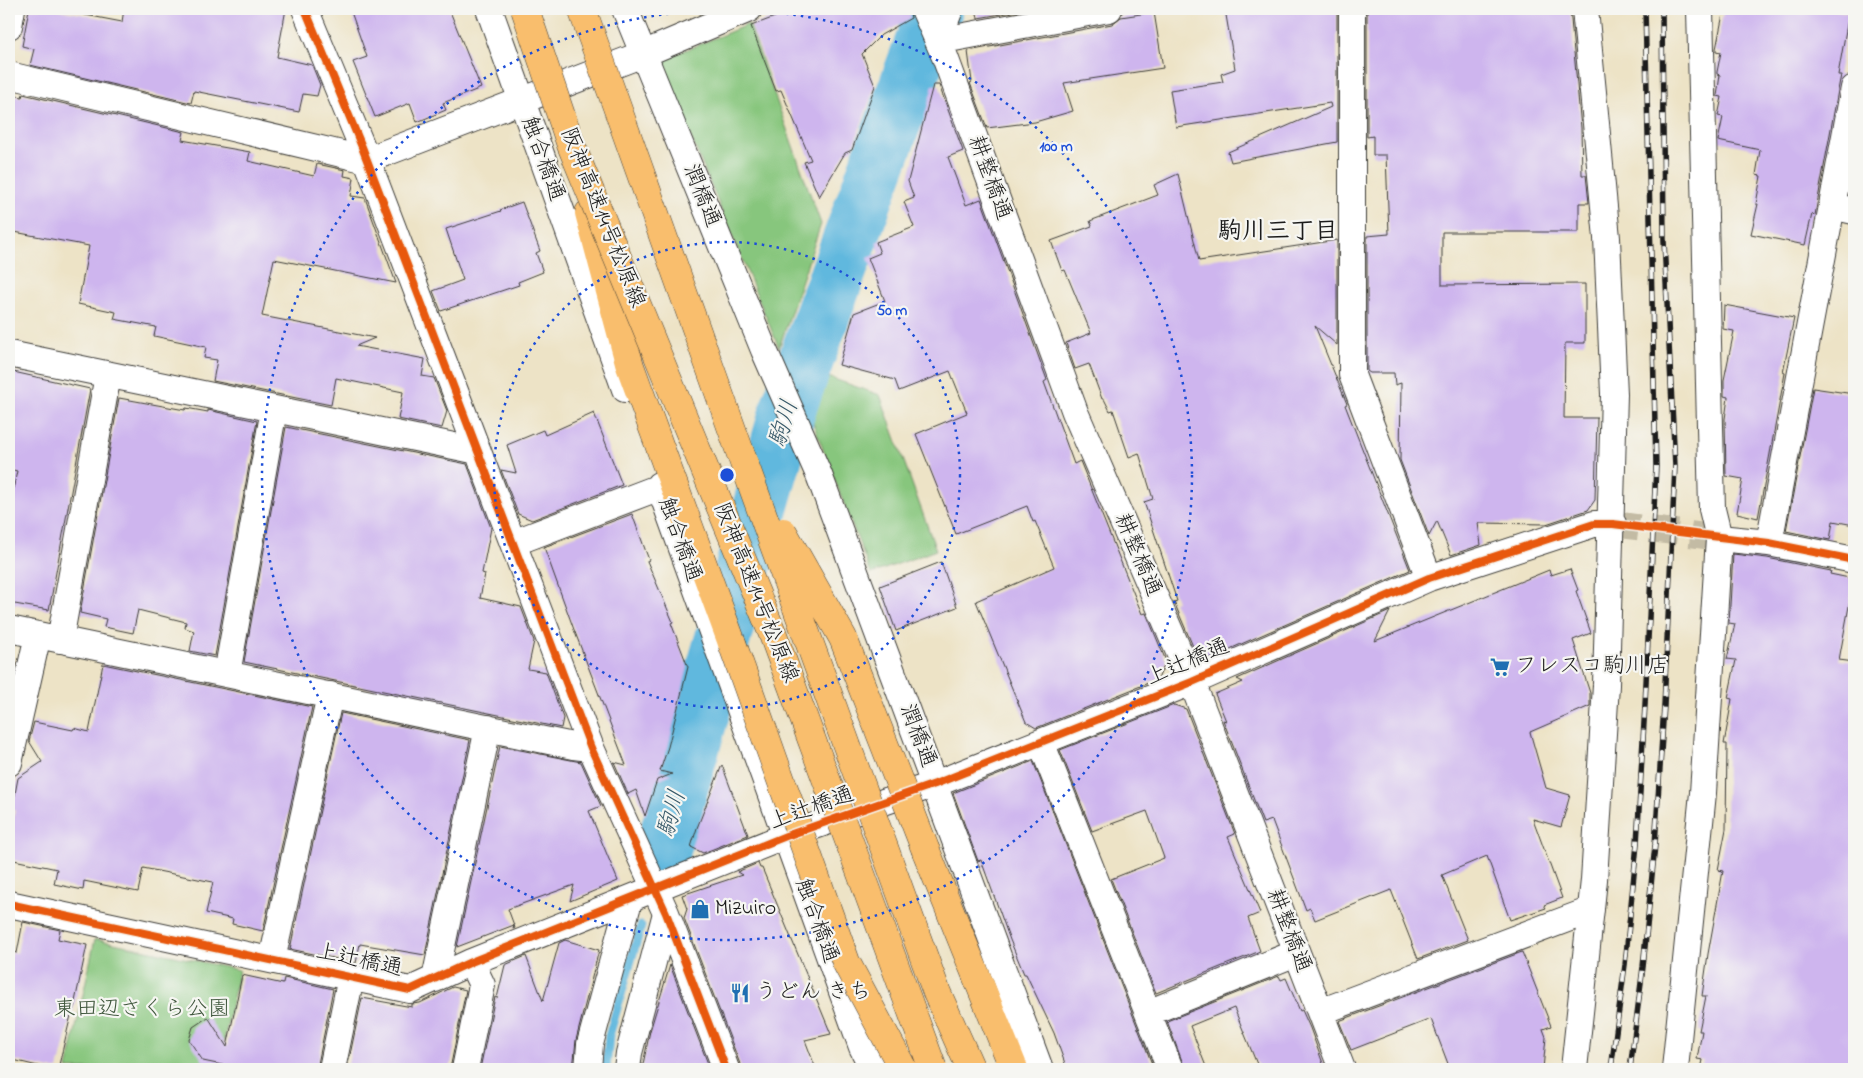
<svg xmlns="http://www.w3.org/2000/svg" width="1863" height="1078" font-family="'Indie Flower','Klee One',sans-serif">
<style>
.green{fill:#87c67d;stroke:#52714c}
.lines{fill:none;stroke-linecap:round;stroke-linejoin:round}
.stream{stroke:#61b8de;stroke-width:9}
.river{stroke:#61b8de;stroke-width:56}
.building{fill:#ceb5ee}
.street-tunnel{stroke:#c3bba4;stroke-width:26;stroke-dasharray:26 13;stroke-linecap:butt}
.street-casing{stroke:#3b3a36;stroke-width:28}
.highway-casing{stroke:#3b3a36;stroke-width:29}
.street{stroke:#fff;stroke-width:26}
.highway{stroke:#f9be6d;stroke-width:28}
.rail-casing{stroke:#1c1c1c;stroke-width:5.5}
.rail{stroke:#f6f6f2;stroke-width:4;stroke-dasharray:11;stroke-linecap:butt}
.highway-bridge-casing{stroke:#3b3a36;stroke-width:29;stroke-linecap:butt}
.highway-bridge{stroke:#f9be6d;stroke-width:28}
.cycleway-casing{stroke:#f6f6f2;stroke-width:11}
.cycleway{stroke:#e8590c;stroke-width:8}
.ring{fill:none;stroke:#1d4ed8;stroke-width:2.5;stroke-dasharray:2.5 5}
.labels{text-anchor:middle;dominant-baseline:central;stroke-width:4.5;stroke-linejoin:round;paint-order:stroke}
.street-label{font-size:22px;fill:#1c1c1c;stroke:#f6f6f2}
.poi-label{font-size:22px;fill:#1c1c1c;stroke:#f6f6f2;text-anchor:start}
.park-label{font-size:22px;fill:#41583e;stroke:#f6f6f2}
.neighbourhood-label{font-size:24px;font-weight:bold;fill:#1c1c1c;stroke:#f6f6f2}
.water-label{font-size:24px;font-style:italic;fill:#385a6a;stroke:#f6f6f2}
.centre{fill:#1d4ed8;stroke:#f6f6f2;stroke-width:2.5}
.ring-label{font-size:15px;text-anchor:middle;font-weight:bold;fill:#1d4ed8;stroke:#f6f6f2;stroke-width:4.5;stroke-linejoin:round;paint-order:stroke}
</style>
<rect width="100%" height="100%" fill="#f6f6f2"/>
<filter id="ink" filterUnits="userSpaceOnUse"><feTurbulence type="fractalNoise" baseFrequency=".02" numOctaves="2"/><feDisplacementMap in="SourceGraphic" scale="10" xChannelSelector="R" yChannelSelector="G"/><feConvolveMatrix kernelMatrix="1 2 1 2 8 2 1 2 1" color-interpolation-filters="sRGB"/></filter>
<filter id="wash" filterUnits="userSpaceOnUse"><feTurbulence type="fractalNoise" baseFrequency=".0096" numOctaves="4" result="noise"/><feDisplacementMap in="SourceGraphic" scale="20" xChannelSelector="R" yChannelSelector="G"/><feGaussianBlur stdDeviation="1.12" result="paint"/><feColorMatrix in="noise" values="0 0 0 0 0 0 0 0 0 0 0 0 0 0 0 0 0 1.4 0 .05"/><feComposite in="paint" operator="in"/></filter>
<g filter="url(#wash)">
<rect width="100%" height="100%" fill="#ede3c6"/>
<!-- green -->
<path class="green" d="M749,24L821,224L779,348L659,61Z
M825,376L880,395L936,550L871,574L811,418Z
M95,939L239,970L218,1069H67Z"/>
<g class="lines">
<!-- stream -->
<path class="stream" d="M606,1069L609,1036L641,926"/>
<!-- river -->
<path class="river" d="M663,849L789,406L935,9"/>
</g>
<g id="blocks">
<!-- building -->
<path class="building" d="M29,9H54L122,22L124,9H286L277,57L312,65L320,85L317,96L303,94L299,112L194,91L191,103L30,65L34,49L22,46Z
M350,9H449L481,88L443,103L446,110L417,122L410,103L375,117L353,62L367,57Z
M796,9H909L911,18L881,35L862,54L875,86L852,150L845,153L819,197L804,162L811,160L781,90L776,91L751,26Z
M976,9H1029L978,18Z
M1225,9H1337V142L1231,162L1228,152L1331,107L1330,103L1176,127L1170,90L1223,82L1221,74L1235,69Z
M1367,9H1570L1581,128L1582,175H1586L1589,203H1579V232H1442V285L1585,284V343H1565L1564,418H1597L1595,500L1588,510L1546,524L1478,523L1481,545L1451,555L1437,521L1429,536L1400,460L1401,383L1395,385L1394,373H1370L1367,371V236L1389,234L1386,155H1373V136L1367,137Z
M1724,9H1828L1849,13L1838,75H1841L1839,85L1815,215L1812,214L1805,245L1751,234L1758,204H1756L1761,176L1756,175L1760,150L1718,141L1723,117L1718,116L1722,97L1717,96L1720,75L1717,74V72L1721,52L1716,51V49Z
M1154,12L1163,68L1064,83L1073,111L1035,122L987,128L970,83L972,82L968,51L1112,24L1121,17Z
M933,85H939L963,151L948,157L966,205L981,199L1047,380L1044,382L1074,464L1080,461L1142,614L1146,613L1166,661L1158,679L1036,728L1026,722L976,601L1054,567L1035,521L1033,522L1027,506L956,534L916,434L967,413L950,371L899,391L895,380L839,365L854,313L885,301L868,258L880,253L876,242L914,227L904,202L914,198L908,181Z
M23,94L184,132L182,140L250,152L248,161L314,176L317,164L345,170L344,176L354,178L351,196L365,198L396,283L274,259L262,316L375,338L356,346L425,359L422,376L434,378L447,411L442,428L398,419L403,392L336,378L331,405L213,381L217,360L204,358L206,347L154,336L156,327L114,319L116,312L78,304L89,246L9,231V119L14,95L22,97Z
M1178,174L1199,261L1337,240V345L1315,326L1347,404L1345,405L1410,570L1207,659L1195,651L1174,602L1177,601L1144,502L1153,499L1139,453L1129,457L1113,410L1110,411L1104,399H1102L1089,364L1075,369L1066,343L1091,333L1065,270L1062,271L1051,241L1092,226L1090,221L1158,195L1154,185Z
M522,202L540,251L536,253L543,272L518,282L519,285L441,311L433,291L463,280L446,229L501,211L500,210Z
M1724,305L1794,318L1783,372L1785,373L1758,518L1737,513L1743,479L1726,476L1725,419L1728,397L1724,396V380L1734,331L1723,329Z
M9,371L90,389L49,610L9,603V509L17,471L9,469Z
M1813,388L1854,394V525L1833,521L1830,540L1786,531Z
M119,398L185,410L186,408L208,412V410L257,421L215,656L190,651L194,631L185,628L186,622L138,610L133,633L104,627L106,619L80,613Z
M594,413L622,485L532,520L518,514L501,470L516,473L507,445L543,430L545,435Z
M286,427L467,464L491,528L482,573L485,574L480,598L521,607L534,641L528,669L546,672L563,718L561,728L244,662Z
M632,514L649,560L647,561L673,622L671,623L688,667L668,747L660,771L672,774L657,780L645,816L636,790L628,794L614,762L626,765L573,627L544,547Z
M1733,554L1767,558L1826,570L1831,571L1830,574L1854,579L1839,660L1854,662V1069H1701L1703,1060L1697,1059L1702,1031H1699L1706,996H1702L1708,954L1723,871L1718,870L1726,829L1727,744H1724L1732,699L1728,698L1736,660L1727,659L1735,624L1729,623Z
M941,562L957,607L896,631L880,586Z
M1570,569L1578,590L1576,591L1591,633L1573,640L1590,693V706L1530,732L1546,788L1570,795L1561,827L1533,819L1562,898L1544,905L1546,908L1510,920L1487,856L1442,875L1468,940L1418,959L1391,890L1315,920L1310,908L1306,910L1272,820L1263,823L1223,720L1226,721L1215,694L1243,682L1237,679L1390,611L1375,641L1549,570L1551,575Z
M103,664L312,707L263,931L232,924L233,919L206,913L213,882L143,868L138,892L84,881L83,890L54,884L57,869L9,859V840L15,810H12L18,778L42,762L29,741L34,722L73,730L74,728L89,732Z
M1174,705L1186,709L1235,834L1228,837L1260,913L1248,918L1260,951L1156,993L1111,879L1164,858L1147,811L1092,831L1060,750Z
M341,713L470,740L425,955L360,944L356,963L290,949Z
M500,746L581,762L601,806L589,811L618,881L570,901L574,885L508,909L515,928L513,929L514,925L457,947Z
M1033,761L1154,1069H1067L1054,1033L1026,974H1024L1010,940L981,860L978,861L953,793Z
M722,765L748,835L703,853L691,847L697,828Z
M758,863L760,868H762L831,1034L805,1040L816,1069H741L740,1064L684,918L687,909L682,895L742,875L737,872Z
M23,922L60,930L58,939L87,945L73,1011H72L58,1069H50L9,1059V967L12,952L17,953Z
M565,940L599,950L576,1040L573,1069H480L495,997L497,998L505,965L526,956L543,1001L559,943Z
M1522,952L1551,1026L1543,1029L1546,1037L1543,1069H1450L1431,1019L1351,1050L1339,1021Z
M670,965L710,1069H642L650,1031Z
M242,975L283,984L284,978L333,989L317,1069H241L203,1061L189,1040L193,1027L208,1017L227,1047Z
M1279,976L1281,980L1286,978L1300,1011L1302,1010L1310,1028L1325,1069H1259L1234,1008L1190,1026L1207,1069H1185L1167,1021Z
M453,987L466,990L450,1069H347L362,998L412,1007V1004L420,1003Z"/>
</g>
</g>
<g filter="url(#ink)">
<use href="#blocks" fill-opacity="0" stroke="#3b3a36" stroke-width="1"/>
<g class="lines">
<!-- street-tunnel -->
<path class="street-tunnel" d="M1613,524L1719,538"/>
<defs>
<path id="street" d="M305,9L362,147L591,748L666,913L726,1069
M489,9L625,389
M625,9L764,350L819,475L1040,1069
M924,9L945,57L1075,412L1192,682L1342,1069
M1352,9V375L1429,578
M9,26L12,9
M938,41L1109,9
M938,41L950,9
M9,75L367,160L643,54L749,9
M1832,206L1854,211
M9,354L478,451
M659,485L862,1047L873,1069
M1719,538L1769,543L1854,560
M513,543L660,487
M1769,543L1854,88
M9,629L573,746L591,748
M60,640L108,375
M227,674L274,409
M1041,742L1170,1069
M9,763L38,635
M9,904L410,990L471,962L786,836L935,784L1192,682L1429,578L1594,524H1613
M272,960L330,695
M435,979L488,728
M1320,1012L1591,910
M1148,1013L1296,953
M332,1069L351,977
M465,1069L482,985L471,962
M588,1069L590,1044L629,901
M627,1069L629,1053L666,913
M1574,1069L1594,880L1606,685L1614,394L1607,238L1585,9
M1675,1069L1703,793L1719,538L1712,509L1700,9"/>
<path id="highway" d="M589,213L630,366L732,643
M926,851L1014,1069"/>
</defs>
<!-- street casing -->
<use href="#street" class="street-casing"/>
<!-- highway casing -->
<use href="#highway" class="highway-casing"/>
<!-- street -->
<use href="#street" class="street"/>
<!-- highway -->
<use href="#highway" class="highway"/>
<defs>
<path id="rail" d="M1611,1069L1625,965L1637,844L1645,705L1656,466L1645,9
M1630,1069L1643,967L1655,845L1664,706L1675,466L1664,241L1662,9"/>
</defs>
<!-- rail casing -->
<use href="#rail" class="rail-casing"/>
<!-- rail -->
<use href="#rail" class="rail"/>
<defs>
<path id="highway-bridge" d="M525,9L571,145L772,632L933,1069
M582,9L744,463L937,993L971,1069
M783,532L843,638L926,851
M732,643L846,962L903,1069"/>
</defs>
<!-- highway-bridge casing -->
<use href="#highway-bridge" class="highway-bridge-casing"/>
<!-- highway-bridge -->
<use href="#highway-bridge" class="highway-bridge"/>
<defs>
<path id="cycleway" d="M305,9L362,147L591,748L666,913L726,1069
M9,904L410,990L471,962L786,836L935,784L1192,682L1429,578L1594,524H1613L1769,543L1854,560"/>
</defs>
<!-- cycleway casing -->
<use href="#cycleway" class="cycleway-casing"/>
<!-- cycleway -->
<use href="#cycleway" class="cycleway"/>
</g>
</g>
<!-- distance rings -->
<g class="ring">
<circle cx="727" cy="475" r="233"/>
<circle cx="727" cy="475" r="465"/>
</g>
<!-- icons -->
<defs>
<symbol id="supermarket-bare" viewBox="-9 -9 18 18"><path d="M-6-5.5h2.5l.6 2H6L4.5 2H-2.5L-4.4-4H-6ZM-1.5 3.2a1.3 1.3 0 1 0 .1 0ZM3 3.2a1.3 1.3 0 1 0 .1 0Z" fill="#1f6fb2" stroke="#f6f6f2" stroke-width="2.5" paint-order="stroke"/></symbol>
<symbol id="shop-bare" viewBox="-9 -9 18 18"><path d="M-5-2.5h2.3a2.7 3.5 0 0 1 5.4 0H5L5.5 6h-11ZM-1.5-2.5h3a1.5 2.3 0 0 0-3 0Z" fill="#1f6fb2" stroke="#f6f6f2" stroke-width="2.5" paint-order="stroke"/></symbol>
<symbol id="restaurant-bare" viewBox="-9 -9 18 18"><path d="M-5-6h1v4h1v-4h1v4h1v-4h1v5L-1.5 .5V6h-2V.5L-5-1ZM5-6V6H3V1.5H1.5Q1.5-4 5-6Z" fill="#1f6fb2" stroke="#f6f6f2" stroke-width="2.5" paint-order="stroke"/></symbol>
</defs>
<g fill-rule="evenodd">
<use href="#supermarket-bare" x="1486" y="653" width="28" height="28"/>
<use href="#shop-bare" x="686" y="895" width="28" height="28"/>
<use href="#restaurant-bare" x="726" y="979" width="28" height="28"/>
</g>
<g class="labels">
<!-- street labels -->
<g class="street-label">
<text transform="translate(542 159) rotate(70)">触合橋通</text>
<text transform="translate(989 178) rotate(70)">耕整橋通</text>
<text transform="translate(701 196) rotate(68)">潤橋通</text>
<text transform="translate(602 218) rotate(68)">阪神高速14号松原線</text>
<text transform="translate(679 540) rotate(70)">触合橋通</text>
<text transform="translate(1137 555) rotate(67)">耕整橋通</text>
<text transform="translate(755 593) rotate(68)">阪神高速14号松原線</text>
<text transform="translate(1188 663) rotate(-23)">上辻橋通</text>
<text transform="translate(917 736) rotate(69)">潤橋通</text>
<text transform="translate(812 809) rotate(-20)">上辻橋通</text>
<text transform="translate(816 921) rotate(70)">触合橋通</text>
<text transform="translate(1288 931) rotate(69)">耕整橋通</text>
<text transform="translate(359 961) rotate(12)">上辻橋通</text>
</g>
<!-- poi labels -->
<g class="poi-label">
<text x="1515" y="667">フレスコ駒川店</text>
<text x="715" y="909">Mizuiro</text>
<text x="755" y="993">うどん きち</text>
</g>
<!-- park labels -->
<g class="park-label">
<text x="142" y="1010">東田辺さくら公園</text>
</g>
<!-- neighbourhood labels -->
<g class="neighbourhood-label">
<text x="1278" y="232">駒川三丁目</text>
</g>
<!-- water labels -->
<g class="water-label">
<text transform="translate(785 424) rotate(-73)">駒川</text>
<text transform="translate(673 814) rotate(-74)">駒川</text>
</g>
</g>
<circle cx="727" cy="475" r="8" class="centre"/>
<g class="ring-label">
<text x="1056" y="151">100 m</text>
<text x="892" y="315">50 m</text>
</g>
<!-- margin -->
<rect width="1863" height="1078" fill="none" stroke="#f6f6f2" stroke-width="30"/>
</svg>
